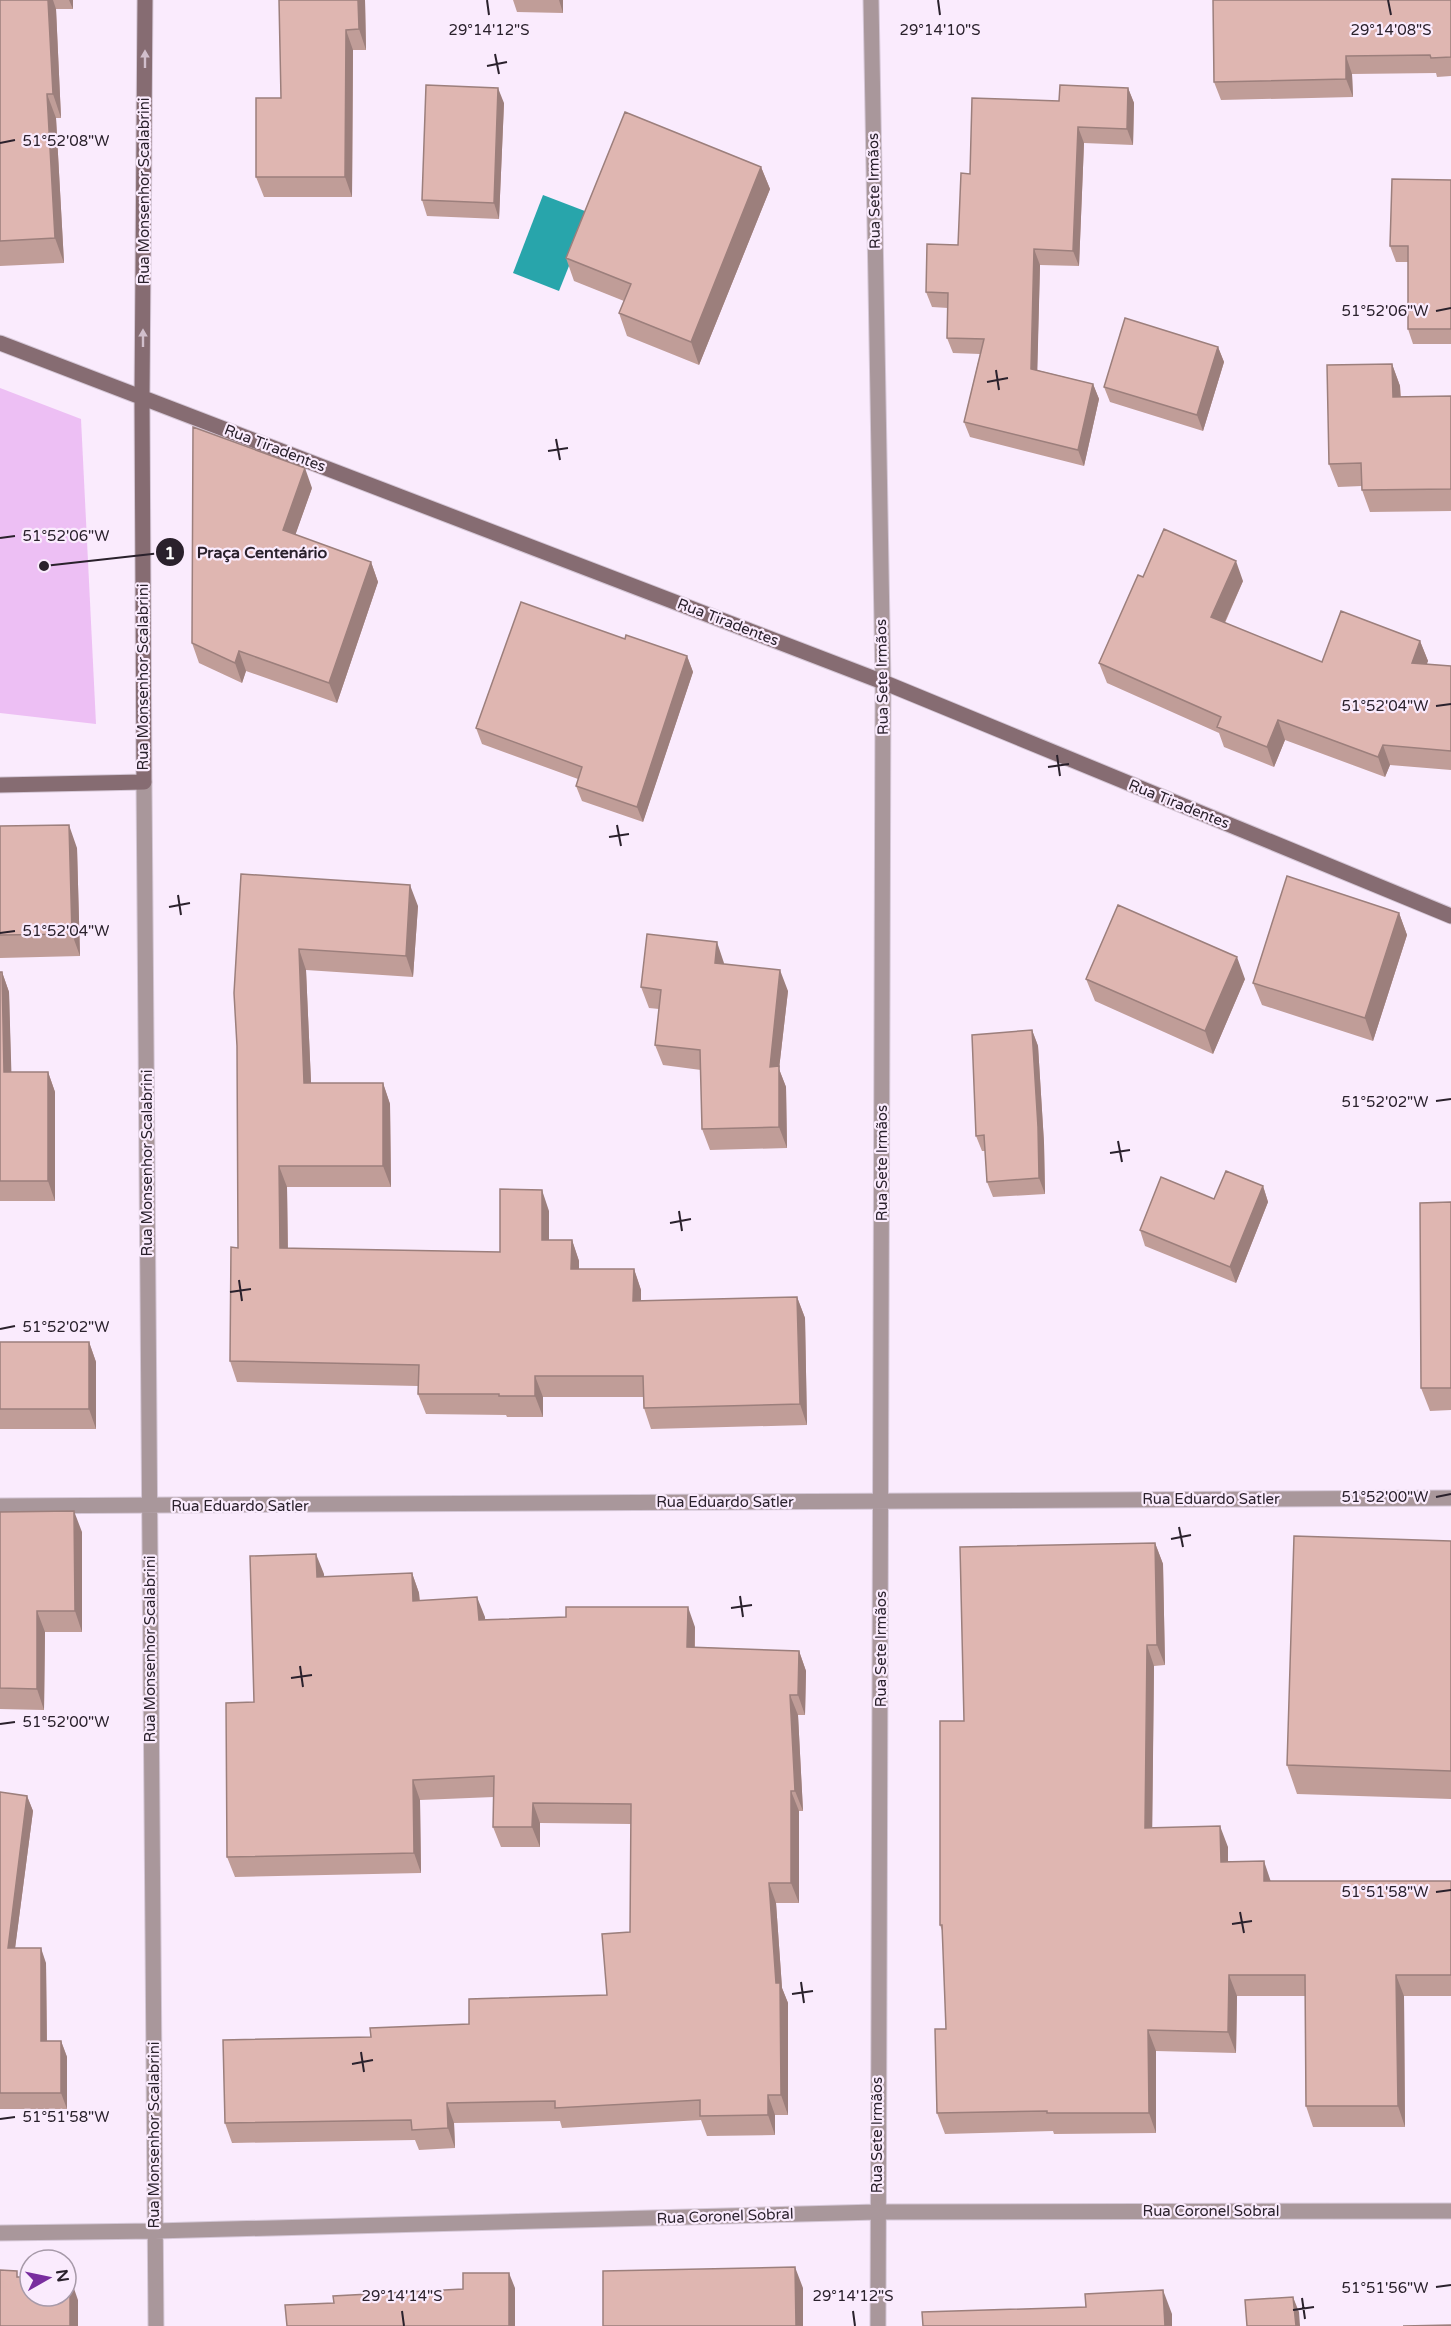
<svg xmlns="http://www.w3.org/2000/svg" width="1451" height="2326" font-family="'Varela Round',sans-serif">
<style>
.green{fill:#edbff4}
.water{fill:#28a5ab}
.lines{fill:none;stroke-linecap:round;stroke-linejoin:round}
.street-casing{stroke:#d5c7d7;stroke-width:17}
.secondary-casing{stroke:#d5c7d7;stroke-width:17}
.street{stroke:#a9979b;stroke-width:15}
.secondary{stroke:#866c72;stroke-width:15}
.wall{fill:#c09d98}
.shaded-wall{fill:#9c7f7c}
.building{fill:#dfb6b1;stroke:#9c7f7c;stroke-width:1.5}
.oneway{fill:#d1bfcc}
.ticks{fill:none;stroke:#2a212c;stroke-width:2}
.labels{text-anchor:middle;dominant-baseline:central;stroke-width:4.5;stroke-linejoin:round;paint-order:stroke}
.street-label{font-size:15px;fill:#2a212c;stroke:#faebfd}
.ticks-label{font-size:15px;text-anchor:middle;fill:#2a212c;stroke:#faebfd;stroke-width:4.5;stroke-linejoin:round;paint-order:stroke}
.leader{fill:none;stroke:#2a212c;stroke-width:2}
.callout-dot{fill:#2a212c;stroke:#faebfd;stroke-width:2}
.mark-label{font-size:18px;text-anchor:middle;font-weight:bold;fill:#fff}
.callout-label{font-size:16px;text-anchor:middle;font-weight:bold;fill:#2a212c;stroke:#faebfd;stroke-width:4.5;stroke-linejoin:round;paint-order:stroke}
</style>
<rect width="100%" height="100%" fill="#faebfd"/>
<!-- green -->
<path class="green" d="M0,388L81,419L96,724L0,713Z"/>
<!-- water -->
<path class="water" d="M543,195L590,213L559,291L513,273Z"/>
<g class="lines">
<defs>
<path id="street" d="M871,0L883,682L878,2326
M144,782L156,2326
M0,1506L1451,1498
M0,2233L155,2231L877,2212L1451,2211"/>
<path id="secondary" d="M0,343L883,682L1451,916
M0,785L144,782L142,397L145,0"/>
</defs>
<!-- street casing -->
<use href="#street" class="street-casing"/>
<!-- secondary casing -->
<use href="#secondary" class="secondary-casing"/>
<!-- street -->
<use href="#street" class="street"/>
<!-- secondary -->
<use href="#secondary" class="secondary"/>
</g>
<!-- wall -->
<path class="wall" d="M0,0H73V9H56L61,118H56L64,263L0,266Z
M279,0H365L366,50H353L352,197H264L256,177L281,98Z
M513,0H563V13L517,12Z
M1451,0V76L1437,77L1436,73L1352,74L1353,97L1221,100L1214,82Z
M1128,88L1134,103L1133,145L1084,143L1079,266L1040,265L1037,370L1093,384L1099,399L1084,466L970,437L964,422L980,354L953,353L947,338L948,308L932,307L926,292L958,245L970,174Z
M504,103L499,219L427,216L422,200Z
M761,167L770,189L699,365L627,336L619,313L624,301L574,281L566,258Z
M1451,180V344H1413L1408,329V262H1396L1390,246Z
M1218,347L1224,362L1203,431L1110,402L1104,387Z
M1392,364L1400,386L1401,397L1451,396V511L1370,512L1362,490V486L1338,487L1329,464Z
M312,488L295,535L371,562L378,582L337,703L246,671L242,683L199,663L192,643Z
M1143,577L1243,581L1225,623L1322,662L1420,641L1428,661L1426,664L1451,666V770L1390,765L1385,777L1285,740L1274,767L1224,747L1219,733L1107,683L1099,663Z
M625,639L687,656L693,672L643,822L582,801L576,786L578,779L482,744L476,728Z
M0,826L77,848L80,956L0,958Z
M241,874L418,906L413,977L306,970L311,1083H383L390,1104L391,1187H287L288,1248L500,1252L549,1211V1240H572L579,1261V1269H634L641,1290V1301L797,1297L805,1318L807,1425L651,1429L644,1408L643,1397H543V1417H507L506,1415L426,1414L418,1394V1386L237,1382L230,1361L238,1248Z
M1399,913L1407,935L1373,1041L1262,1005L1253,983Z
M724,963V964L788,991L779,1069L786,1087L787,1148L710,1150L702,1129L701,1070L663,1065L655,1045L659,1009L649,1008L641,987Z
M0,972H2L9,992L11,1072H48L55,1092V1201H0Z
M1086,979H1245L1213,1054L1095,1001Z
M1032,1030L1038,1046L1044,1143L1045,1194L993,1197L987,1182L985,1151H982L976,1136Z
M1263,1186L1268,1202L1236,1283L1145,1246L1140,1230L1214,1199Z
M1451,1202V1410L1430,1411L1421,1388Z
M0,1342H89L96,1362V1429H0Z
M0,1512L82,1532V1632H45L44,1710L0,1709Z
M1451,1541V1799L1297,1794L1287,1765Z
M1155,1543L1163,1564L1165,1665L1154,1666L1152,1828L1228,1847V1861L1271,1881H1451V1996H1404L1405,2127H1313L1306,2106L1305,1996H1237L1236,2053L1156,2051V2133L1054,2134L1053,2131L945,2134L937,2113L946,2029L943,1933L940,1925L964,1721Z
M412,1573L419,1593L420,1600L485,1617V1620L695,1627V1647L799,1651L806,1671L805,1715H798L803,1811H799V1903H776L782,1988L788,2003V2115H775V2135L707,2136L701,2120L562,2128L560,2121L454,2123L455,2148L419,2150L415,2140L232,2143L225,2123L371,2037L469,2024L607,1995L630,1932L631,1824L540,1823V1847H501L493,1827L494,1797L420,1800L421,1873L235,1877L227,1857L254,1702L324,1574V1577Z
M0,1792L27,1796L33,1811L15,1948L46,1963L47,2041H61L67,2057V2109H0Z"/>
<!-- shaded-wall -->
<path class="shaded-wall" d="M48,0H53L56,9L61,118L53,94Z
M69,0H73V9Z
M358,0H365L366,50L359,29Z
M559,0H563V13Z
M346,30L353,50L352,197L345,177Z
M1346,56L1352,74L1353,97L1346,79Z
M498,88L504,103L499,219L494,203Z
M1128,88L1134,103L1133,145L1127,129Z
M47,94L56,118L64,263L55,238Z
M1078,127L1084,143L1079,266L1073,251Z
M761,167L770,189L699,365L691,342Z
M1034,249L1040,265L1037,384L1031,369Z
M1218,347L1224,362L1203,431L1197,415Z
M1392,364L1400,386L1401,420L1393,397Z
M1093,384L1099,399L1084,466L1078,450Z
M305,468L312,488L290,550L283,530Z
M1236,561L1243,581L1218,637L1211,617Z
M371,562L378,582L337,703L329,683Z
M1420,641L1428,661L1420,683L1412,663Z
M239,651L246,671L242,683L235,663Z
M687,656L693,672L643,822L637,807Z
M1278,720L1285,740L1274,767L1267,747Z
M1383,745L1390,765L1385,777L1378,757Z
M69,825L77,848L80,956L72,934Z
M410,885L418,906L413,977L406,956Z
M1399,913L1407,935L1373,1041L1365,1018Z
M717,942L724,963L723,984L715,963Z
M299,949L306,970L312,1104L304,1083Z
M1237,957L1245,979L1213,1054L1205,1031Z
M780,970L788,991L779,1069L786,1087L787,1148L779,1127L770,1067Z
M2,972L9,992L12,1092L4,1072Z
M1032,1030L1038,1046L1044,1143L1045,1194L1039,1178Z
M48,1072L55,1092V1201L48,1181Z
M383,1083L390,1104L391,1187L383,1166Z
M279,1166L287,1187L288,1269L280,1248Z
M1263,1186L1268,1202L1236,1283L1230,1267Z
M542,1190L549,1211V1261L542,1240Z
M572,1240L579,1261V1290L571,1269Z
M634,1269L641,1290V1322L633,1301Z
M797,1297L805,1318L807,1425L800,1404Z
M89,1342L96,1362V1429L89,1409Z
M535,1376L543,1397V1417L535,1396Z
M74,1511L82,1532V1632L75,1611Z
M1155,1543L1163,1564L1165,1665L1157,1645Z
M316,1554L324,1574L325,1597L317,1577Z
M412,1573L419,1593L420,1621L413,1601Z
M477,1597L485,1617L486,1640L479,1620Z
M688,1607L695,1627L694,1667L687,1647Z
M37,1611L45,1632L44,1710L37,1689Z
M1147,1645L1154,1666L1152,1849L1145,1828Z
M799,1651L806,1671L805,1715L798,1695Z
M790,1695L798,1715L803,1811L795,1791Z
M413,1780L420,1800L421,1873L414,1853Z
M791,1791L799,1811V1903L791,1883Z
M27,1796L33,1811L13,1964L8,1948Z
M533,1803L540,1823V1847L532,1827Z
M1220,1826L1228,1847V1882L1221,1862Z
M1264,1861L1271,1882L1264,1881Z
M769,1883L776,1903L782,1988L788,2003V2115L781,2095L776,1983Z
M41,1948L46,1963L47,2057L41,2041Z
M1229,1975L1237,1996L1236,2053L1228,2032Z
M1396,1975L1404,1996L1405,2127L1398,2106Z
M1148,2030L1156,2051V2133L1149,2113Z
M61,2041L67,2057V2109L61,2093Z
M768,2095L775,2115V2135L768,2115Z
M447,2103L454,2123L455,2148L448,2128Z
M795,2267L803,2288V2326H796Z
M509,2273L515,2288V2326H509Z
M70,2277L78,2300V2326H70Z
M1163,2290L1172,2314V2326H1165Z
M1293,2297L1299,2312L1300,2326H1296Z"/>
<!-- building -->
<path class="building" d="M0,0H48L53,94H47L55,238L0,241Z
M279,0H358L359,29L346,30L345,177H256V98H281Z
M1213,0H1451V57L1431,58L1430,55L1346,56V79L1214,82Z
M426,85L498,88L494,203L422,200Z
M1060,85L1128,88L1127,129L1078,127L1073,251L1034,249L1031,369L1093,384L1078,450L964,422L984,339L947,338L948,293L926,292L927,244L958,245L961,173L970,174L972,98L1059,101Z
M625,112L761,167L691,342L619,313L631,284L566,258Z
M1392,179L1451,180V329H1408V246H1390Z
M1125,318L1218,347L1197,415L1104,387Z
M1392,364L1393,397L1451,396V489L1362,490L1361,463L1329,464L1327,365Z
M193,427L305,468L283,530L371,562L329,683L239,651L235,663L192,643Z
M1164,529L1236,561L1211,617L1322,662L1341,611L1420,641L1412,663L1451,666V751L1383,745L1378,757L1278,720L1267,747L1217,727L1221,717L1099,663L1138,575L1143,577Z
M521,602L625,639L626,635L687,656L637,807L576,786L582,767L476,728Z
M69,825L72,934L0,935V826Z
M241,874L410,885L406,956L299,949L304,1083H383V1166H279L280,1248L500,1252V1189L542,1190V1240H572L571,1269H634L633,1301L797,1297L800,1404L644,1408L643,1376H535V1396H499V1394H418L419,1365L230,1361L231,1247L238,1248L237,1046L234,993Z
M1287,876L1399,913L1365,1018L1253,983Z
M1118,905L1237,957L1205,1031L1086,979Z
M647,934L717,942L715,963L780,970L770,1067L779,1066V1127L702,1129L700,1050L655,1045L661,990L641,987Z
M0,972H2L4,1072H48V1181H0Z
M1032,1030L1038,1127L1039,1178L987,1182L984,1135L976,1136L972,1035Z
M1226,1171L1263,1186L1230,1267L1140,1230L1161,1177L1214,1199Z
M1451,1202V1388H1421L1420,1203Z
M0,1342H89V1409H0Z
M74,1511L75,1611H37V1689L0,1688V1512Z
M1294,1536L1451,1541V1771L1287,1765Z
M1155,1543L1157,1645H1147L1145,1828L1220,1826L1221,1862L1264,1861V1881H1451V1975H1396L1398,2106H1306L1305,1975H1229L1228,2032L1148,2030L1149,2113H1047V2111L937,2113L935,2029H946L942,1925H940V1721H964L960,1547Z
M316,1554L317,1577L412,1573L413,1601L477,1597L479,1620L566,1617V1607H688L687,1647L799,1651L798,1695H790L795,1791H791V1883H769L776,1983H780L781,2095H768V2115L700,2116V2100L555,2108V2101L447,2103L448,2128L412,2130L411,2120L225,2123L223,2040L371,2037L370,2028L469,2024V1999L607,1995L602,1934L630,1932L631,1804L533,1803L532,1827H493L494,1776L413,1780L414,1853L227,1857L226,1703L254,1702L250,1556Z
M0,1792L27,1796L8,1948H41V2041H61V2093H0Z
M795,2267L796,2326H603V2271Z
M0,2270L17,2271V2277H30V2296H66V2277H70V2326H0Z
M463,2273H509V2326H287L285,2305L334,2303L333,2296L463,2289Z
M1163,2290L1165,2326H923L922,2312L1086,2307L1085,2294Z
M1293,2297L1296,2326H1247L1245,2300Z
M1451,2325V2326H1403Z"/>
<!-- one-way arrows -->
<defs><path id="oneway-solid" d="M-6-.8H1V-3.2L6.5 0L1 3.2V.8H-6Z" transform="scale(1.5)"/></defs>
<g class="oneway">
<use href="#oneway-solid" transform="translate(145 59) rotate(-90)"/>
<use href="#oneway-solid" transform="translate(143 338) rotate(-90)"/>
</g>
<!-- ticks -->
<path class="ticks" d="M487,0L489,15M938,0L940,15M1388,0L1391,15M495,54L499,74M487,66L507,62M0,143L15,140M1436,311L1451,308M996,370L999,390M987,382L1008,378M556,439L560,460M548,451L568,448M0,538L15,536M1436,706L1451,704M1057,755L1060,776M1048,767L1069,764M617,825L621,846M609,837L629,834M178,895L181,915M169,907L190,903M0,933L15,931M1436,1101L1451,1099M1118,1141L1122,1162M1110,1153L1130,1150M679,1211L682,1231M670,1223L691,1219M239,1280L242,1301M230,1292L251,1289M0,1329L15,1326M1436,1497L1451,1494M1179,1527L1183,1547M1171,1539L1191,1535M740,1596L743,1617M731,1608L752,1605M300,1666L303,1687M291,1678L312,1675M0,1724L15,1722M1436,1892L1451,1890M1240,1912L1244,1933M1232,1924L1252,1921M801,1982L804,2003M792,1994L813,1991M361,2052L364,2072M352,2064L373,2060M0,2119L15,2117M1436,2287L1451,2285M1302,2298L1305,2319M1293,2310L1314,2307M402,2311L404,2326M853,2311L855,2326"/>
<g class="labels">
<!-- street labels -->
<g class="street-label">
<text transform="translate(144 191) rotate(-90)">Rua Monsenhor Scalabrini</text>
<text transform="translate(874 191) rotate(-91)">Rua Sete Irmãos</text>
<text transform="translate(275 448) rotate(21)">Rua Tiradentes</text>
<text transform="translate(728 622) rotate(21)">Rua Tiradentes</text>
<text transform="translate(143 677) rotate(-90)">Rua Monsenhor Scalabrini</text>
<text transform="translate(882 677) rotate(-91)">Rua Sete Irmãos</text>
<text transform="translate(1179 804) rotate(22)">Rua Tiradentes</text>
<text transform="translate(147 1163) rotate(-90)">Rua Monsenhor Scalabrini</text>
<text transform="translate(882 1163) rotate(-90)">Rua Sete Irmãos</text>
<text x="1211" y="1499">Rua Eduardo Satler</text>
<text x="725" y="1502">Rua Eduardo Satler</text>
<text x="240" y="1506">Rua Eduardo Satler</text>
<text transform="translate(150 1649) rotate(-90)">Rua Monsenhor Scalabrini</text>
<text transform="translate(881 1649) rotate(-90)">Rua Sete Irmãos</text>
<text transform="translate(154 2135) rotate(-90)">Rua Monsenhor Scalabrini</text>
<text transform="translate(877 2135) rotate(-90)">Rua Sete Irmãos</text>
<text x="1211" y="2211">Rua Coronel Sobral</text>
<text transform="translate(725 2216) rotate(-2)">Rua Coronel Sobral</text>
</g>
</g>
<g class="ticks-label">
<text x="489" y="35">29°14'12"S</text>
<text x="940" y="35">29°14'10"S</text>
<text x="1391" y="35">29°14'08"S</text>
<text x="66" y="146">51°52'08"W</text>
<text x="1385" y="316">51°52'06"W</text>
<text x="66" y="541">51°52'06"W</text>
<text x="1385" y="711">51°52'04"W</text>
<text x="66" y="936">51°52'04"W</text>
<text x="1385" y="1107">51°52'02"W</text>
<text x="66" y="1332">51°52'02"W</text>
<text x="1385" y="1502">51°52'00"W</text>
<text x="66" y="1727">51°52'00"W</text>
<text x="1385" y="1897">51°51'58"W</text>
<text x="66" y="2122">51°51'58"W</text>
<text x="1385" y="2293">51°51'56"W</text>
<text x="402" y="2301">29°14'14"S</text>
<text x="853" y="2301">29°14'12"S</text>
</g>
<!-- callouts -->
<path class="leader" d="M44 566L170 552"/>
<g class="callout-dot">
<circle cx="44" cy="566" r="6"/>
<circle cx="170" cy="552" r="15"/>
</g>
<g class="mark-label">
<text x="170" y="559">1</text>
</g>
<g class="callout-label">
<text x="262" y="558">Praça Centenário</text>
</g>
<!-- north arrow -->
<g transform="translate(48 2278) rotate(81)"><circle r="28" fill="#faebfd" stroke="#a79aa9" stroke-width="1.5"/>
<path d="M0-4.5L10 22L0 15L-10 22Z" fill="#792d9f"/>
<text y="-9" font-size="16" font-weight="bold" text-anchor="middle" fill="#2a212c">N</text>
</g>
</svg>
